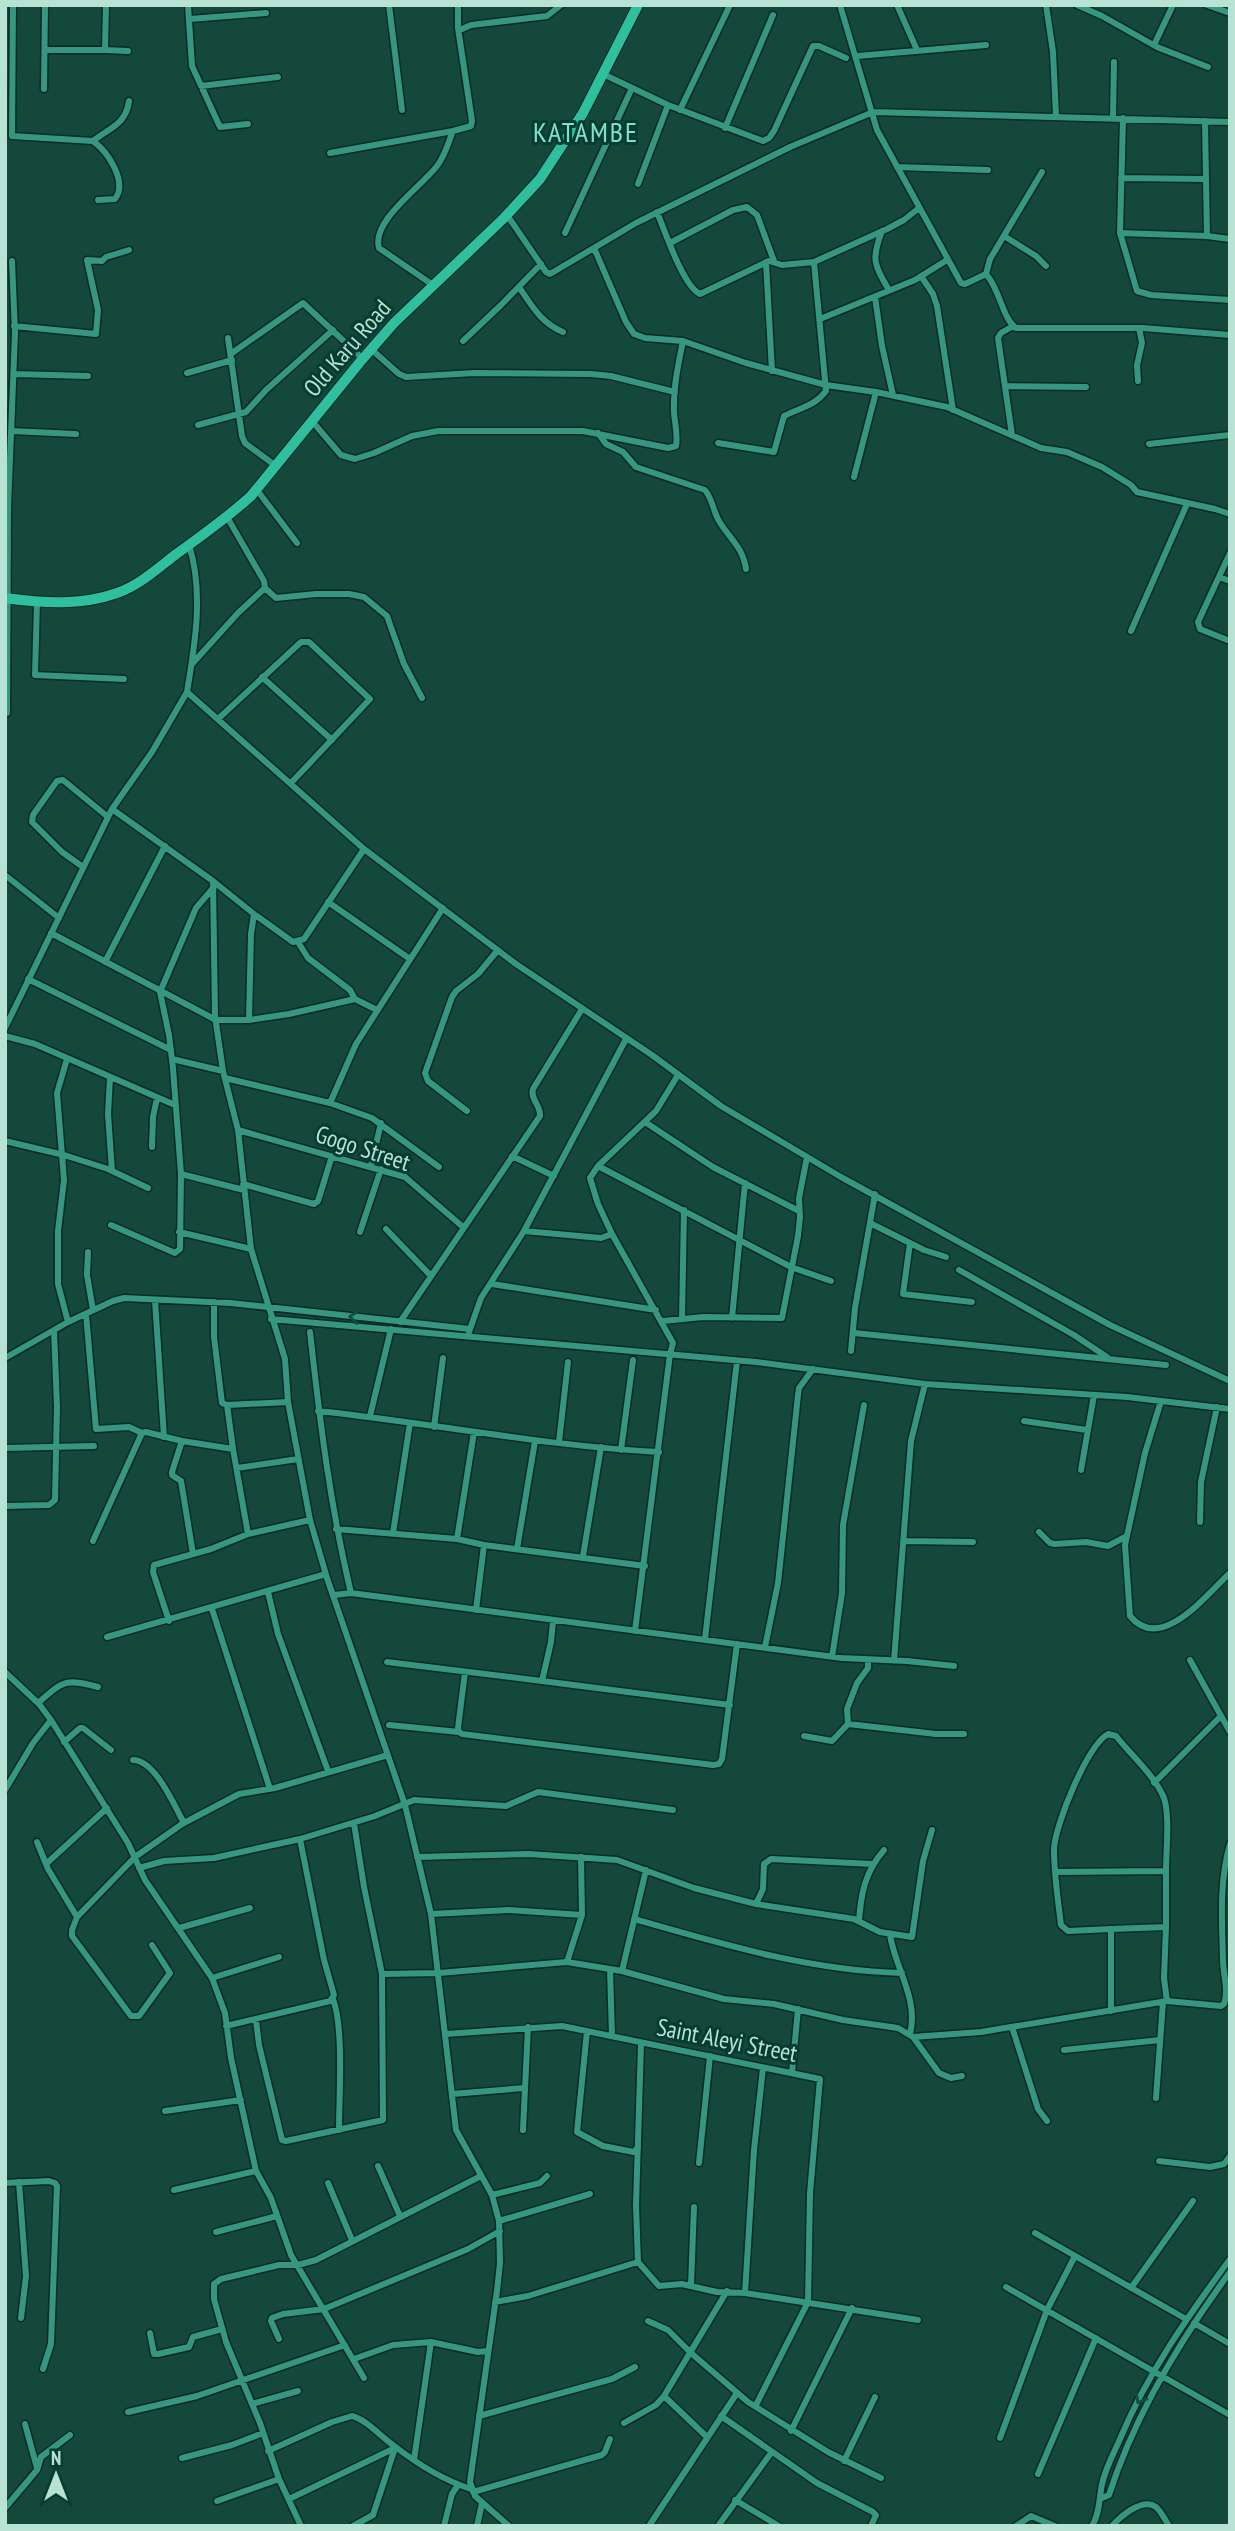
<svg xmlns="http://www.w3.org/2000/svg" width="1235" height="2531" font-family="'PT Sans Narrow',sans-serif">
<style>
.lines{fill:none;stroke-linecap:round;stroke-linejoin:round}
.minor-casing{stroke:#0d2b23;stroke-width:9}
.primary-casing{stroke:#0d2b23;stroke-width:12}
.minor{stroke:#35977f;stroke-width:6}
.primary{stroke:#2fbe9e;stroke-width:10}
.oneway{stroke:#0f4f41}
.labels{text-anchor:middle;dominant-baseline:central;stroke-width:6;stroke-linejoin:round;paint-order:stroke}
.street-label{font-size:24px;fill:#b7e2d4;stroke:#053d31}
.quarter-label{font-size:28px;letter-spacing:2px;fill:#82e0c5;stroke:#053d31}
</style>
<rect width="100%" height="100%" fill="#14483b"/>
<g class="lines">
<defs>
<path id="minor" d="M13,5L12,136L93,141C108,152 128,182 115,199L98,200
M188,5L192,66L220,127L248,124
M389,5L402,110
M840,5L877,130L961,283L965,284L986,274L990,259L1042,172
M897,5L917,50
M1046,5L1053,52L1056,116
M1077,5L1102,16L1157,47L1208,67
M1207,5L1230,13
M190,19L266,13
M458,28L462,29L471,25L547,16L561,5
M1154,45L1173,5
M45,50H105L106,5
M105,50L128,51
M857,56L986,45
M603,74L668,105L763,141L769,138L774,131L813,46H819L846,58
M201,86L278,77
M44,89L45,5
M680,110L730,5
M1113,118L1114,62
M1123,118L1120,233L1207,236
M1205,121L1207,236L1230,239
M725,128L773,15
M93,141C111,127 126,124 129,101
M330,153L453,131L471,126L472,121L458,28V5
M897,167L988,170
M1121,178L1205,179
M638,184L668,105
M657,212C665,231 683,286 700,294L769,261L782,265L814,262L887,229L904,220L919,208
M507,215L546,272L550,274L636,223L790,147L873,112L1230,122
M882,231C871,259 874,265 889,290
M565,233L632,88
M1120,233L1137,291L1151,295L1230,300
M1004,236L1036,256L1046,266
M670,243L733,210L747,207L757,215L774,261
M594,248L626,322L634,334L645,338L683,341L746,363L826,385L876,392L947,407L1041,448L1067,452L1102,467L1131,485L1137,492L1215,509L1230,514
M766,262L772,371
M986,274C1000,289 1002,318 1016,328H1143L1230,335
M921,276L933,294L937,306L953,410
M433,285L379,248C371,221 421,187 437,166C445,156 448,143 453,131
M519,287C532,306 541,323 563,332
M875,297L882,346L893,395
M820,319L915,280L947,260
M14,326L96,334L98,310L87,260L102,261L106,257L129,250
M228,338L242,436L245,443L276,466
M463,341L501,305L541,264
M371,349L399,374L406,377L474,373L591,374L611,376L675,392
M232,353L303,303L363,359
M187,373L232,360
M14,374L88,376
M1138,381L1137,365L1142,343L1139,328
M1005,386L1086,387
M312,421L341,455L355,459L374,453L412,436L438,431H583L668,448L676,446C678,435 675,424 674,413C673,389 678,365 683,341
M198,425L246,412L266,390L333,330
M11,431L76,434
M598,433L606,444L623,452L636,467L705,490C713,500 713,511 719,521C729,538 743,547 746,569
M1012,435L998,338L1001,333L1013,326
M718,443L774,452L784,416C799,408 815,406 826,391L814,262
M1149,444L1230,435
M854,477L876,392
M257,490L297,543
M189,545C204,592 195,644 187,692L364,849L516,964L652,1055L721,1106L841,1177L1110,1325L1230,1381
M1230,553L1198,622L1200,629L1230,641
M1219,577L1230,581
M265,588L276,598L316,594H349L364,597L387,616L404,664L422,698
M37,602L35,675L124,679
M1131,631L1187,504
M192,664L238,613L265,588L264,581L227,517
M262,677L332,740
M7,713L8,509L15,333L12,261
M218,719L301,642H309L370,699L291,783
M112,809L213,881L215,1016L223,1071L238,1130L251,1249L285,1359L288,1402L310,1520L327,1578L405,1805L431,1914L456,2130L492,2195L499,2221L500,2263L497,2291L470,2482L475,2496L509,2526
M83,867L62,852L32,822L33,815L57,781L63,780L108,817
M5,875L59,918
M213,881L254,914L293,942L304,939L364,849
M328,902L410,959
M51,933L216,1020H249L289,1014L355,999
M298,942L308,958L350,990L355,999L377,1010
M105,962L165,846
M28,979L171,1050
M249,1020L251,934L254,914
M5,1028L112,809L152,752L187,692
M5,1036L35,1044L175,1105
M67,1059L57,1093L64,1180L58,1231V1284L68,1322
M172,1059L223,1071
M110,1078L108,1114L112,1171
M225,1078L330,1103L372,1118L439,1167
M330,1103L356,1044L443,908
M467,1111L428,1081L425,1073L452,997L456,991L478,974L498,950
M645,1122L713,1167L799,1211
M238,1130L405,1177L463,1227
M5,1141L64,1155L108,1169L148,1188
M152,1147L153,1117L157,1098
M512,1156L554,1176
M371,1166L381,1123
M598,1166L791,1267L831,1281
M181,1174L244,1190
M243,1184L314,1204L318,1201L332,1156
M870,1223L924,1250L946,1257
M111,1225L175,1253L180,1249L181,1174L173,1068L169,1035L160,992L196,908L214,887
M386,1229L431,1276
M524,1231L601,1238L612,1234L598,1204L590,1178L598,1166L656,1111L678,1075
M179,1232L251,1249
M360,1232L381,1169
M612,1234L673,1343L670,1354L635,1631
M910,1243L903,1294L972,1302
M88,1252L87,1275L93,1310
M959,1270L1074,1335L1107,1357
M492,1284L656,1310
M155,1300L164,1437
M214,1302V1337L222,1403L227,1405L288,1402
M86,1314L96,1429L129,1427L142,1433L146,1432L182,1441L233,1449L248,1534
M732,1318L745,1183
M271,1319L756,1362L925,1384L1127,1397L1230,1409
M682,1319L684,1210
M663,1321L703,1317L782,1318L798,1236L800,1217L799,1198L807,1157
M400,1322L540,1116C541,1105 530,1100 533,1089L582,1009
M310,1332C320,1422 330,1505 351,1593
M469,1332L481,1298L524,1231L626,1039
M854,1333L1166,1365
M851,1351L855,1308L875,1194
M5,1358L68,1322L113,1301L124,1298L230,1303L470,1329
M1161,1401L1145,1453L1125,1545L1130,1616C1161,1654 1206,1595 1230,1573
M227,1405L233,1449
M318,1411C432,1423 544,1446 659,1452
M370,1416L391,1329
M1024,1421L1087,1430
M434,1427L443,1358
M182,1441L172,1472V1475L181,1481L193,1554
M559,1442L568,1362
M5,1448L94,1446
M621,1450L633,1360
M237,1468L298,1459
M1081,1470L1094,1395
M5,1506L49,1505L55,1500L57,1407L54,1330
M1200,1522L1201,1482L1217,1407
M336,1529L457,1539L484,1545L645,1566
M1039,1532L1050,1543L1055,1544L1086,1542L1108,1546L1127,1536
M393,1533L410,1423
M457,1539L474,1432
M93,1541L142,1433
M904,1541L973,1542
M517,1549L535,1441
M583,1556L601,1447
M268,1592L278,1634L328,1771
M334,1595L351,1593L842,1658L907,1661L954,1666
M212,1609L270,1789
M476,1610L484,1545
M169,1621L153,1572L154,1565L211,1549L248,1534L310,1520
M107,1637L326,1574
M705,1639L737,1361
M765,1647L778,1583L798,1395L799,1388L813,1369
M832,1657L842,1593L843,1525L864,1405
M1190,1660L1230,1732
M894,1661L911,1441L925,1384
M387,1662L542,1681L551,1642L553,1621
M5,1672L39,1704L51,1720L128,1843L145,1880L212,1978L225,2013L231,2058L256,2171
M465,1672L458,1728L459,1732L462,1734L713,1765L719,1764L722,1759L737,1644
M542,1681L730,1705
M38,1703C63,1681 65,1678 98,1687
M848,1724L936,1734H964
M389,1725L459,1732
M804,1736L832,1741L848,1724L847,1709L857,1683L868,1668V1660
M64,1742L80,1728H83L111,1750
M133,1760C155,1760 174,1805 184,1823
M1154,1783L1220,1717
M5,1790L33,1743L51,1720
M37,1842L48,1869L77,1917
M417,1857L529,1854L617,1860L694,1888L756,1904L854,1919L880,1932L912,1937L923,1861L932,1830
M46,1864L107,1808
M139,1868L164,1861L214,1858L300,1839L375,1816L414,1800L506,1806L538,1792L673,1810
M1055,1872L1166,1871V1927
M756,1904L763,1889L764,1864L771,1859L872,1864
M431,1914L509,1910L582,1915
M634,1919C721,1944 811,1971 902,1973
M859,1921C861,1893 865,1872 884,1850
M179,1928L250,1908
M1111,1929L1068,1931L1061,1925C1058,1900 1054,1875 1054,1849C1055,1825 1087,1746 1108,1734L1116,1736C1131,1755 1155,1776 1164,1798C1170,1816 1166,1851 1166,1871
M890,1935C895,1968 919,1999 910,2034
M152,1945L170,1973L139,2016H131L72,1936V1930L77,1917L135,1857L182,1824L239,1794L275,1788L388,1755
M567,1962L582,1915L581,1857
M610,1969L612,2036
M622,1971L646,1870
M382,1974L439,1973L567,1962L622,1971L724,1999L774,2004L843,2020L898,2028L913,2037L939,2073L951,2078L962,2076
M212,1978L279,1957
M333,1999C344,2028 339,2097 339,2130
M1111,2011V1929L1166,1927L1164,1978L1167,2001
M256,2020L259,2045L282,2140L286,2141L383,2120L382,1974L364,1887L354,1823
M226,2026L330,2001L334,1995L324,1960L300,1839
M1012,2027L1038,2109L1047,2121
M587,2031L577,2132L603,2146L634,2152L638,2147
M446,2034L562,2026L820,2079L810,2193L808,2302L756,2405
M913,2037L981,2032L1167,2001L1221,2006L1224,2004C1229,1990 1223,1974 1223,1960C1222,1920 1219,1882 1230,1844
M1064,2050L1160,2040
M792,2073L798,2009
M452,2094L524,2088
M1156,2098L1163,2002
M165,2111L241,2100
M523,2130L528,2027
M1159,2161L1210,2167L1224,2164L1230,2156
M699,2163L710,2056
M378,2166L400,2216
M19,2182L26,2276L21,2318
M5,2183L49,2181L55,2183L57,2186L51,2344L43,2369
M328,2183L352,2240
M174,2190L256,2171L271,2198L291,2255L364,2378
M492,2195L540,2183L547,2176
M499,2221L590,2194
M216,2232L277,2216
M1035,2233L1186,2319
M638,2262L636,2205L641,2044
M691,2285L694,2207
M1006,2287L1230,2415
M1131,2288L1193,2201
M745,2293L754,2150L763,2068
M495,2302L528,2296L638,2262L659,2286L682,2284L717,2292L745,2293L918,2320
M648,2321L668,2330L691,2353L748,2402L828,2452L881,2478
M1194,2323L1230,2344
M150,2333L154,2354H158L189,2347L193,2337L222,2329
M279,2339L271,2321L272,2318L283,2314L324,2309L468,2249L500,2231
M354,2359L393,2345L431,2342
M664,2396L707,2437
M252,2404L298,2391
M128,2412L197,2396L345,2345
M479,2416L612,2379L635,2367
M721,2416L817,2483L873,2512L876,2515L871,2526
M624,2423L656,2405L664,2396L727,2291
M25,2424L37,2468
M791,2431L852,2308
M1000,2438L1047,2310L1075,2256
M268,2451L332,2422L352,2416C367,2420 380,2436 393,2445C416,2463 443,2480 471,2489
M182,2458L232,2445L263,2433
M414,2460L431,2342L478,2352L487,2351
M844,2461L875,2397
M1038,2474L1096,2338
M473,2492L602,2455L605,2452L610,2439
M1102,2498L1109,2495C1135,2414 1180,2340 1230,2272
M289,2499L395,2448
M735,2500L779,2526
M217,2501L279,2479
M5,2508L37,2470L41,2457L70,2435
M301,2526L279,2479L260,2423L226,2342L214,2299V2284L221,2279L279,2265H298L316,2260L481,2176
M353,2526L373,2515L395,2448
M444,2526L452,2494L458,2485
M477,2526L482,2503
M649,2526L737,2393
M718,2526L771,2453
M1016,2526L1031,2516L1055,2526
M1092,2526C1099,2515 1099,2502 1101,2490C1103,2473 1113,2455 1120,2439C1147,2374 1188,2316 1230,2259
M1112,2526C1120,2517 1142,2497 1156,2507C1161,2511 1165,2520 1169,2526"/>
<path id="primary" d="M5,598C42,603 81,606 117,593C138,586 157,569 175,555C201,536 227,518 251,496L360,362L394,323L504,218L540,179L583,113L638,5"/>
</defs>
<!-- minor casing -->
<use href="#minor" class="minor-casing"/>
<!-- primary casing -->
<use href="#primary" class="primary-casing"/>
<!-- minor -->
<use href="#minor" class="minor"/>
<!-- primary -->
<use href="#primary" class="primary"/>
</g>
<!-- one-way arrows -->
<defs><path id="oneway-chevron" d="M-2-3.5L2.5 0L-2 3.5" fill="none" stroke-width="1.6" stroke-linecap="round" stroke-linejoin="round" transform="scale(1.75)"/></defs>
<g class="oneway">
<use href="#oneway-chevron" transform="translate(354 1317) rotate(-174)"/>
<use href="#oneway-chevron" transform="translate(1140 2399) rotate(119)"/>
</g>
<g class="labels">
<!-- street labels -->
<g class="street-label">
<text transform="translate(347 348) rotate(-49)">Old Karu Road</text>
<text transform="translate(363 1148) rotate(18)">Gogo Street</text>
<text transform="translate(727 2040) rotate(11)">Saint Aleyi Street</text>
</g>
<!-- quarter labels -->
<g class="quarter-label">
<text x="586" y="131">KATAMBE</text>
</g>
</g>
<!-- border -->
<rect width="1235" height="2531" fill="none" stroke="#b7e2d4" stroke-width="14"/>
<!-- north arrow -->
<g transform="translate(56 2475)" stroke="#053d31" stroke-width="5" paint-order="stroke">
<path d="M0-5L12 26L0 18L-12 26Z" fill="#b7e2d4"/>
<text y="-10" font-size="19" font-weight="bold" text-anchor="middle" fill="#b7e2d4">N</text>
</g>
</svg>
